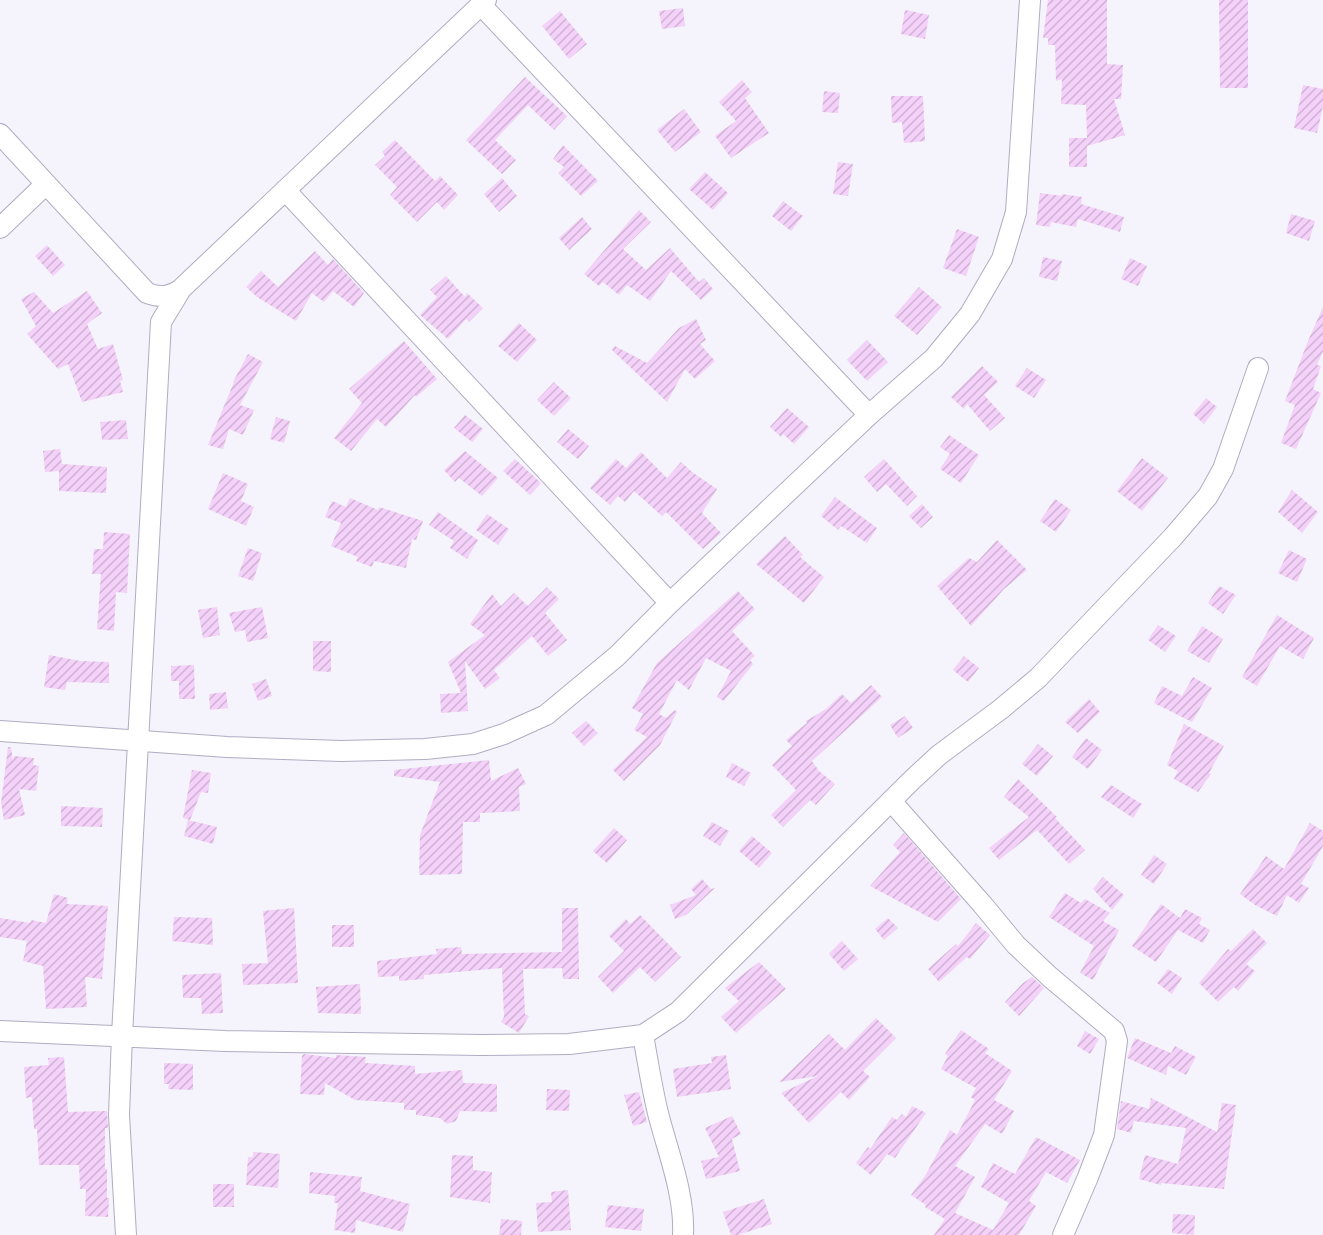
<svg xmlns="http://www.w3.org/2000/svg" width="1323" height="1235" font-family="'Nunito Sans',sans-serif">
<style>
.building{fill:url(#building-hatch)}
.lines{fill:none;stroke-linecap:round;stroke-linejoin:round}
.minor-casing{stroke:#b2acc2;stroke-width:22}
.minor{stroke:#fff;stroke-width:20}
</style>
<defs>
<pattern id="building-hatch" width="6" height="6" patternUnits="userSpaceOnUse" patternTransform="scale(1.5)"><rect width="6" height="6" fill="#f4d1f8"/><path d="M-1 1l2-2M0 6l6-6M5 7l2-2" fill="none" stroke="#d0b2d4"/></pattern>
</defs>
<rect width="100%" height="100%" fill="#f5f3fc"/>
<!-- building -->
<path class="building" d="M1048,0H1107V64L1123,65L1121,99H1114L1125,135L1087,146V167H1069V138H1087L1086,105L1061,104L1062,79L1056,81L1055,45H1048V38H1043Z
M1219,0H1248V88H1220Z
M683,8L685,26L662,29L659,11Z
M905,10L929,15L925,39L901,34Z
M560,11L587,44L569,59L542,26Z
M525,77L567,116L554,130L528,105L495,140L516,160L502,174L466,140Z
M742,80L752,92L745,98L769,133L731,158L715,136L736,121L719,102Z
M1303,85L1323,89V106L1317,133L1294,128Z
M824,91L840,93L838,113L822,112Z
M891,96H923L925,141L904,143L902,122L892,123Z
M684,109L701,132L675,152L657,130Z
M395,140L435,181L440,176L458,195L444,210L437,202L417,222L390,195L397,187L375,165L385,156L382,152Z
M563,145L598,181L581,196L558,173L564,167L553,159Z
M838,162L853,164L848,196L833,194Z
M705,172L728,193L713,210L689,189Z
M502,178L517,196L499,212L484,194Z
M1040,193L1062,196V194L1082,197L1081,204L1124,217L1120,232L1078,219L1076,227L1051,222L1050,227L1036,225Z
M783,201L803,216L791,231L772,216Z
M639,210L651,222L623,249L646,270L670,248L699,282L704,278L713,289L701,300L671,271L650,301L627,285L619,295L603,282L599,286L584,274Z
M1291,214L1315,221L1309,241L1286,233Z
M582,217L592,229L569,250L559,238Z
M957,229L979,237L966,276L943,268Z
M47,245L65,265L53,276L35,256Z
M315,251L328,265L333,259L364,293L354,307L333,291L324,302L312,293L296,321L257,297L246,287L261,271L278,287Z
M1043,257L1062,261L1057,281L1039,277Z
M1130,258L1147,266L1138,286L1121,279Z
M446,276L465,297L467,293L483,308L469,322L466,319L448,339L420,315L437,297L430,290Z
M919,287L942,307L917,335L894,316Z
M87,291L102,313L87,324L98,349L113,344L123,380L120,381L123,392L82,402L68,364L58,369L27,334L36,326L21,299L34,292L53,313Z
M1323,307V351L1317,365L1321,366L1313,389L1321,393L1296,449L1281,443L1295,405L1285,401L1308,341Z
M696,319L706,340L700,344L715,361L695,379L685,369L667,402L612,350L615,346L647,363L679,328Z
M519,323L537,340L517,362L498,346Z
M867,340L888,362L867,381L847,360Z
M404,341L437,379L416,397L415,395L386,427L377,419L351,451L334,438L362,403L349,389Z
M248,354L263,362L240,405L254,410L243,435L229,429L223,449L208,445L234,382H233Z
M982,366L998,382L984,395L1005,418L990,431L967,404L964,409L951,397Z
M1027,368L1046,380L1034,398L1015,386Z
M554,382L571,398L554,416L537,400Z
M1206,398L1217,407L1204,424L1193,414Z
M787,408L809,427L794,444L783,434L781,437L770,427Z
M465,415L483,429L472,442L454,428Z
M276,417L290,421L284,443L270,439Z
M126,420L128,439L102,440L100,422Z
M568,429L589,446L578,459L557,442Z
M949,435L979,455L961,483L940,469L950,454L940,447Z
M60,449L62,464L107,467L106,493L59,491V471L45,472L43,451Z
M465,451L498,478L482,496L459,478L455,482L444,470Z
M641,452L667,478L681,462L692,472L717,489L702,513L721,533L703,549L666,512L662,516L634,491L625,502L618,496L610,505L590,488L616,459L626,468Z
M1142,458L1168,478L1142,511L1117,491Z
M515,459L541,483L530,495L503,471Z
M884,459L917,496L907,506L886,484L877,492L864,477Z
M223,473L248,484L241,501L254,507L246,526L208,509Z
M1292,490L1318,512L1302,533L1278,512Z
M835,497L877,528L867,543L841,526L838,530L821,516Z
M350,498L378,510L379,507L423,521L416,540L412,539L406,568L374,561L372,567L356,561L358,557L331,546L341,523L325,517L332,501L346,507Z
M1055,499L1071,510L1056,532L1040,521Z
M922,504L933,517L921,528L909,516Z
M438,512L478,540L467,559L450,548L454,541L429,525Z
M487,514L509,529L498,545L476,530Z
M104,532L130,534L127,593L116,592L114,631L97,629L101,574H92L94,549H103Z
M785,536L803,555L800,557L824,577L804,603L756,564Z
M997,540L1027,570L1004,589L971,626L937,586L969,558L977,562Z
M248,548L262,553L253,581L238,576Z
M1289,550L1307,559L1297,582L1278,573Z
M1219,586L1236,595L1223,614L1208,603Z
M547,587L559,599L545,613L567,640L548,656L532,636L494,670L500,678L485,689L465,661L468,711L441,713L440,694L461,693L448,662L485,635L470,624L492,594L501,606L514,593L528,606Z
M738,591L755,609L732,631L755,656L750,660L753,664L724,701L717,697L731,671L706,658L689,690L677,680L659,714L666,718L675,710L677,712L660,745L624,781L613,770L647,737L634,730L643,714L632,708L657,663Z
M217,607L220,635L203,638L198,610Z
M262,607L268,638L247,642L245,630L235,632L229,613Z
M1277,615L1314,638L1303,659L1280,646L1257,686L1242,677Z
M1158,625L1176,636L1165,652L1148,640Z
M1202,626L1223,639L1209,663L1187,651Z
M313,641H331V672L313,671Z
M49,655L80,661L109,662V683L67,682L65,690L44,687Z
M964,656L979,668L968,682L953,670Z
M194,665L195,699H179V681H171V666Z
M1193,677L1212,688L1192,722L1154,703L1162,686L1182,696Z
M266,679L272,696L258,701L252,684Z
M871,685L882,697L812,761L819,771L835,784L816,805L810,800L783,827L771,815L796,790L772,765L792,746L786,740L807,723L806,721L826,709L842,694L851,703Z
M226,692L228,708L210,710L209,694Z
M1089,699L1100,712L1078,733L1065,722Z
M905,716L913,728L898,738L890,725Z
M586,721L598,733L584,746L572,733Z
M1184,724L1224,746L1209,773L1211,774L1198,792L1174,779L1178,771L1167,765Z
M1086,738L1102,750L1088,769L1072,757Z
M1038,744L1053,756L1037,776L1022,764Z
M8,747H11L13,761L14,756L34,758L33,765L39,766L36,791L19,789L25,815L4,820L1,803Z
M489,760L491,781L518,768L526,784L519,787L520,811L480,813V822H463L462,874L419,875L420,835L440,782L394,776V770Z
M732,763L751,773L744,786L726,777Z
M192,770L211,773L208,793L201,792L190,820L183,818Z
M1018,779L1057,817L1055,818L1085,850L1069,864L1037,830L999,860L989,848L1029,817L1004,797Z
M1111,785L1142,804L1133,818L1101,797Z
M61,806L103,808L102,827L61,826Z
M188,820L217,827L213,844L184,836Z
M712,822L729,831L720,846L703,836Z
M1310,823L1323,831V846L1301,884L1309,888L1299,903L1287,895L1277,916L1255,905L1240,894L1266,856L1284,869Z
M614,828L627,840L607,863L593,851Z
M904,833L961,899L938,922L870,886L900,852L893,845Z
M752,836L772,853L759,868L739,851Z
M1154,855L1167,864L1154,884L1141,875Z
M1103,877L1124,895L1112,910L1093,889Z
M702,879L711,889L715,888L686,915L675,919L670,905L696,895L691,889Z
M1065,893L1081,903L1085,899L1110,913L1103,921L1119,930L1093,980L1080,973L1094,946L1049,917Z
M54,894L68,898L67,904L108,906L102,979L85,977L87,1007L46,1009L43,966L23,961L27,941L0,937V918L30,923L31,920L46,923Z
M1161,904L1180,918L1185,909L1202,918L1199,924L1210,930L1203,943L1178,930L1156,962L1132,946Z
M294,908L298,983L243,985L242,964L268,963L263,911Z
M562,908H578L579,979H563L562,968L523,969L525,1014L529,1016L519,1033L501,1022L504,1017L502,968L424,975V979L399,981V976L378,977L377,961L437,954L436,949L461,947L462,954L562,952Z
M640,915L681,957L655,982L640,967L613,993L598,977L624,951L609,936L626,919L630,924Z
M174,917L212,918L213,945L172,941Z
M888,918L898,928L884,940L875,929Z
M976,923L990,935L970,959L967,957L939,982L928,969L956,944L958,946Z
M332,925H354V947H332Z
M1253,929L1267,943L1246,964L1255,971L1238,991L1234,987L1218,1002L1199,983L1228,949L1231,951Z
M842,941L858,959L844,971L829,954Z
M759,962L786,989L736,1033L721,1017L739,1001L725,988Z
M1168,969L1182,978L1172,994L1157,983Z
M221,973L223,1013L202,1014L201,998H183L182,975Z
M1032,977L1044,988L1019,1016L1005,1002L1023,983Z
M360,984L361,1014L318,1013L316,987Z
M876,1018L896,1038L863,1071L870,1077L849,1100L841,1092L809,1123L781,1093L818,1076L779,1082L829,1034L845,1050Z
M961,1030L989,1049L985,1053L1012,1071L994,1100L1014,1111L1002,1134L985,1124L955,1166L975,1177L955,1213L993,1230L1009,1203L981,1187L993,1163L1015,1174L1036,1137L1080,1160L1067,1183L1046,1172L1029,1201L1036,1206L1019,1235H934L945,1219L925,1207L926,1205L911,1195L925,1176L950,1130L957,1135L975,1100L971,1097L976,1088L941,1069L948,1056L945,1054Z
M1085,1031L1099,1039L1090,1054L1077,1046Z
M1135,1038L1171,1053L1175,1046L1196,1057L1186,1075L1168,1066L1166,1075L1127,1058Z
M304,1054L336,1058V1055L366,1057L365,1063L415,1066V1074L462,1070L463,1083L497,1084V1112L460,1111L456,1121L447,1124L440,1118L416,1115V1110H404V1103L355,1100L325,1083L324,1095L300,1094L302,1056Z
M726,1055L731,1089L677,1097L673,1069L712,1063L711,1057Z
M64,1057L68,1112L107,1111L108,1128H105V1169H107V1198H109L108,1217L85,1216L86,1189H80L79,1165H39L37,1129H34L32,1097L26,1098L24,1067L49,1065L48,1058Z
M164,1063L193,1064V1090L168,1089L169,1084H164Z
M547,1089L570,1090L569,1111L546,1110Z
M639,1092L647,1122L633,1126L624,1095Z
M1151,1098L1217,1132L1222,1103L1236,1105L1224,1189L1161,1183V1185L1139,1179L1145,1155L1178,1164L1186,1128L1134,1121L1131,1133L1117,1129L1121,1101L1149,1109Z
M912,1106L926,1113L895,1158L887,1154L871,1175L856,1163L868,1147L870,1149L892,1117L897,1120L902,1114L906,1117Z
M732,1116L741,1134L732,1139L740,1171L706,1179L701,1161L719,1157L705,1128Z
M253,1152L280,1154L278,1188L246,1185L248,1157H253Z
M452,1155L473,1156V1170L492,1172L490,1203L450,1197Z
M310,1172L362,1177L360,1191L410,1204L403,1232L356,1220L355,1233L334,1230L338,1203H334L335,1196L309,1193Z
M213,1184H234V1207H213Z
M568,1190L571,1230L538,1232L536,1203L552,1202L551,1192Z
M764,1199L772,1224L738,1235H731L723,1212Z
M608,1205L644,1209L641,1231L605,1227Z
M1173,1214L1195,1215L1194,1235L1172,1233Z
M501,1219L522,1221L521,1235H499Z"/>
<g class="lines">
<defs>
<path id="minor" d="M481,5L869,415
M0,134L147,293C160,298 170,297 181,289L486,0
M285,190L670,603
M0,228L46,184
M0,731L227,747L341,751L425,749L473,744L504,734L546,715L617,656L670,603L869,415L934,358L970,314L1002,259L1016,212L1030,0
M891,801L982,904L1016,945L1050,977L1114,1031L1117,1041L1104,1135L1088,1177L1063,1235
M0,1031L225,1041L481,1045L569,1044L643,1035L678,1012L912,780L939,755L1001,709L1038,678L1173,537L1208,496L1223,469L1258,368
M643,1035C648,1062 652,1090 659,1117C669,1155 685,1196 683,1235
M126,1235L119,1115L122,1035L161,322L181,289"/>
</defs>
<!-- minor casing -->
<use href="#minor" class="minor-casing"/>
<!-- minor -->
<use href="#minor" class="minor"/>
</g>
</svg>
